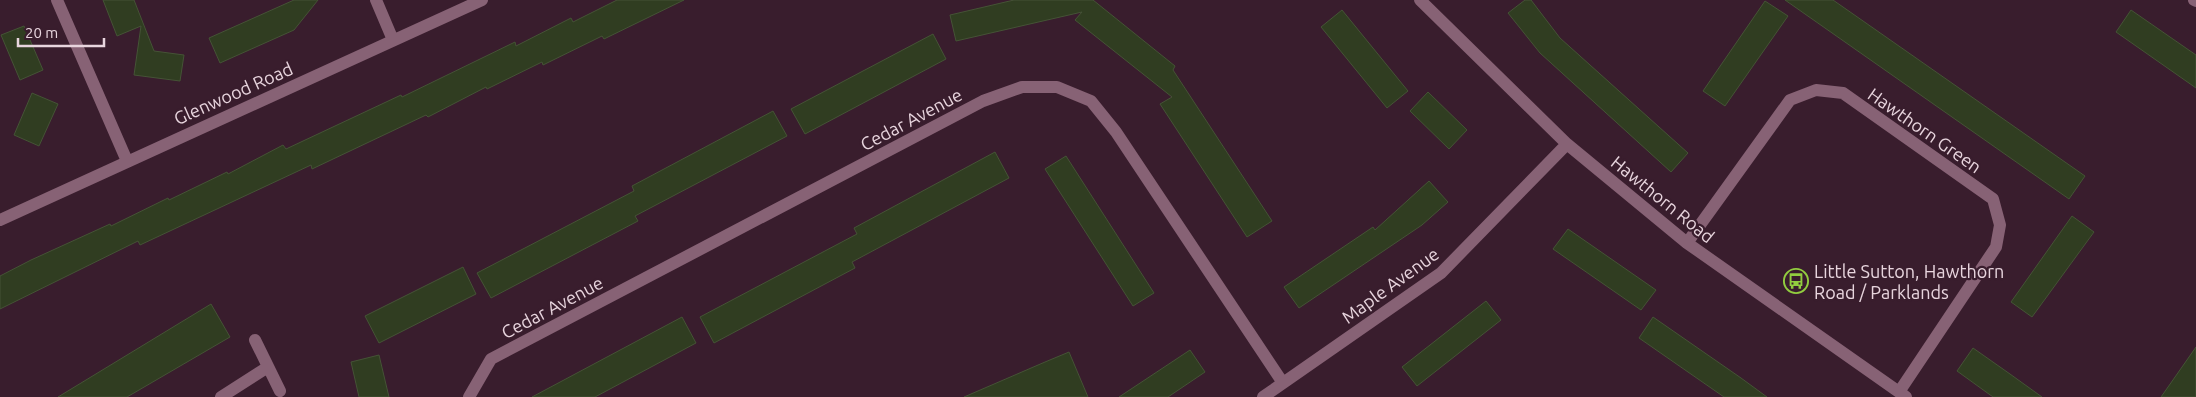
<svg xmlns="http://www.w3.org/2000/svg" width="2196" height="397" font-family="Ubuntu,sans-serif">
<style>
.building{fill:#303d21;stroke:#455336}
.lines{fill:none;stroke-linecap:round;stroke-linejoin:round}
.minor{stroke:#876275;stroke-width:12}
.labels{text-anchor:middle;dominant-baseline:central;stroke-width:4.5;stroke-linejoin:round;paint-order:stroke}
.street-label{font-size:18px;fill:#e8d5de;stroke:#391d2d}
.poi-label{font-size:18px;fill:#e8d5de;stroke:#391d2d;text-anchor:start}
</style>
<rect width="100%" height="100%" fill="#391d2d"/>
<!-- building -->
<path class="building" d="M103,0H134L154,51L184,55L180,81L134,75L141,26L117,36Z
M294,0H318L294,30L220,63L209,38Z
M617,0H684L604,39L602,36L543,65L542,62L487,89L486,87L428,117L426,115L312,169L311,165L140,245L138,241L0,309V276L31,260L110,224L111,226L168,198L169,200L227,172L228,174L283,145L286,149L401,95L402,97L515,42L516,46L571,18L573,22Z
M1014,0H1093L1175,66L1173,70L1272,221L1247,237L1160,104L1172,97L1075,20L1082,12L956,41L950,15Z
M1525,0H1531L1560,38L1688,153L1671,172L1540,53L1508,13Z
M1785,0H1833L2085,176L2069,199Z
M1765,1L1788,16L1725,106L1703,91Z
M1342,10L1408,91L1387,108L1321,27Z
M2131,10L2196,55V88L2116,32Z
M24,26L43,70L20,80L1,35Z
M933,34L946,59L805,134L791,109Z
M1428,92L1467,130L1449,149L1410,111Z
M32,93L58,104L39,146L14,135Z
M773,111L787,136L635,216L638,221L491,298L477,273L634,191L632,186Z
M995,152L1009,178L852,262L855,268L714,343L700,317L857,234L854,228Z
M1066,156L1154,293L1133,306L1045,169Z
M1429,181L1448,202L1422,225L1299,308L1284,287L1373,227L1375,230Z
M2072,216L2094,232L2032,317L2011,302Z
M1568,229L1656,290L1641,310L1553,249Z
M463,267L476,294L379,343L365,316Z
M1486,301L1501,320L1417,386L1402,367Z
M211,304L230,337L127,397H58Z
M682,317L696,343L595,397H532Z
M1653,317L1741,378L1767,397H1724L1639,338Z
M2196,347V397H2161Z
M1973,348L2010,374L2042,397H1993L1957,371Z
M1190,350L1205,372L1168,397H1119Z
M1069,352L1088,397H964L1045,362Z
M379,355L389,397H359L351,362Z"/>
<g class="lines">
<!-- minor -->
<path class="minor" d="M57,0L127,161
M376,0L393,40
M1420,0L1567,144L1687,243L1906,397
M2194,0L2196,1
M0,220L482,0
M1687,243L1790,100L1816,90L1843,93L1993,199L2000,225L1996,247L1899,392
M255,340L280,391
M221,397L268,367
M469,397L491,359L983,101L1022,87H1057L1091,101L1116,132L1283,383
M1263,397L1441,273L1567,144"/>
</g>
<!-- icons -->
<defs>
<symbol id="bus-ring" viewBox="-11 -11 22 22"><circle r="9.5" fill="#391d2d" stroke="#92cd3f" stroke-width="1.5"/><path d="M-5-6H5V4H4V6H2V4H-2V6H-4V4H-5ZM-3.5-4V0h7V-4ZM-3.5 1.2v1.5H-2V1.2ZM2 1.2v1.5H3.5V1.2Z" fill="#92cd3f"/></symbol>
</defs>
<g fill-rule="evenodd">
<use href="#bus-ring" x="1782" y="267" width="28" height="28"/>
</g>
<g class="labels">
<!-- street labels -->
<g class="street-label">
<text transform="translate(233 93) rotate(-24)">Glenwood Road</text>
<text transform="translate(911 119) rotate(-28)">Cedar Avenue</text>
<text transform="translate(1925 130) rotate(35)">Hawthorn Green</text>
<text transform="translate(1663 199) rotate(39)">Hawthorn Road</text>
<text transform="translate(1390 285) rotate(-36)">Maple Avenue</text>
<text transform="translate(552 307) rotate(-28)">Cedar Avenue</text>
</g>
<!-- poi labels -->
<g class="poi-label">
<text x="1814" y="271">Little Sutton, Hawthorn<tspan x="1814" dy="21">Road / Parklands</tspan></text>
</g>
</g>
<!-- scale -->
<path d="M18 38v8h86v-8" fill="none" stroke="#e8d5de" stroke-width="2.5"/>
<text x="25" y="38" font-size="15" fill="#e8d5de" stroke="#391d2d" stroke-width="4" paint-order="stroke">20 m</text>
</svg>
